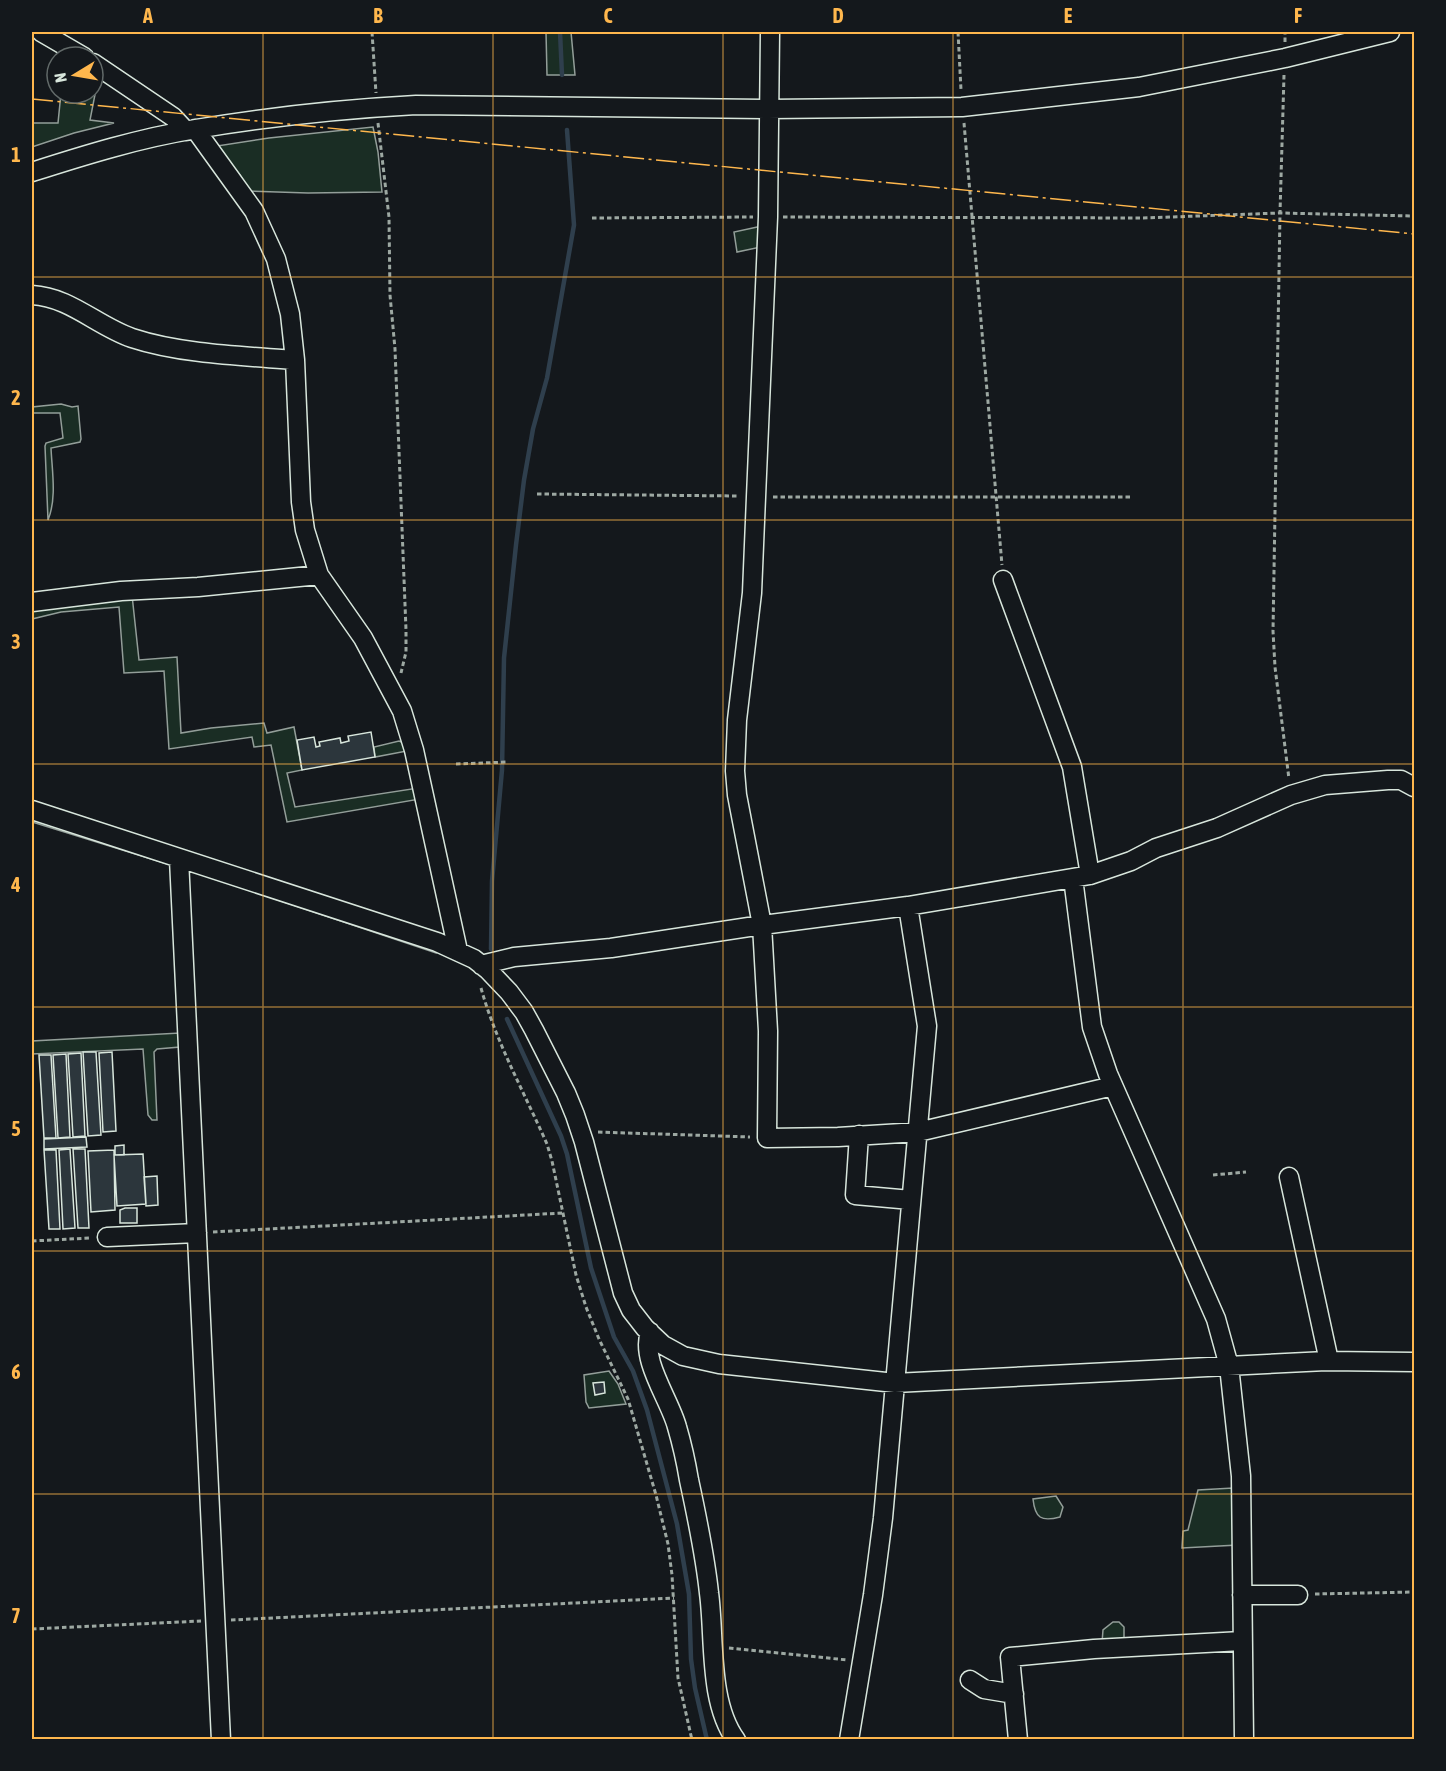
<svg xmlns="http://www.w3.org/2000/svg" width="1446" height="1771" font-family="'Asap Condensed',sans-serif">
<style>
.green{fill:#1a2d24;stroke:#939e99;stroke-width:1.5}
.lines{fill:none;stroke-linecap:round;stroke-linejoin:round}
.stream{stroke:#2f3f4d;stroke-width:4.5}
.building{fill:#2c363c;stroke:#d8e6dc;stroke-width:1.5}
.minor-casing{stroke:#d8e6dc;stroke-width:21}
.path{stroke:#9da8a2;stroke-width:3;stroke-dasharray:4.5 3;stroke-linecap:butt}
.minor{stroke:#14181c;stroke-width:18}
.power{stroke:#ffb74d;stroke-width:1.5;stroke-dasharray:21 4.5 3 4.5;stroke-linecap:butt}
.grid{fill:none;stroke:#ffb74d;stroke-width:1.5;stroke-opacity:0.55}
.neatline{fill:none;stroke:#ffb74d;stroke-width:2}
.grid-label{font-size:20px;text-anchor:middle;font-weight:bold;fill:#ffb74d}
</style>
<rect width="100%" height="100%" fill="#14181c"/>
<!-- green -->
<path class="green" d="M546,32H571L575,75H547Z
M93,70L99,74L90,120L114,123L74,133L32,147V123H58L61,93H93Z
M373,127L378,152L382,192L308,193L249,191L240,175L217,146L269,138Z
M762,226L761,247L737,252L734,232Z
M61,404L72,407L78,406L81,439L80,442L51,448C52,471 57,498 48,520L45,446L46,443L63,438L60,413H32V407Z
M132,595L139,660L177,657L181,733L211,728L264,723L267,733L294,727L302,770L287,773L295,807L418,788L420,799L287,822L271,745L254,747L252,737L169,749L164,671L124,673L119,607L61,612L32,619V607Z
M399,741L404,743L407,751L375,757L374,747Z
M32,817L165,861L167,864L32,822Z
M200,874L436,951V953Z
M180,1033V1047L157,1049L154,1052L157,1120H152L148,1115L143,1049L32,1054V1041Z
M609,1371L618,1384L626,1404L589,1408L586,1402L584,1375Z
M1233,1488L1238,1545L1182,1548L1183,1531L1188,1530L1198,1490Z
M1056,1496L1063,1507L1060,1517C1041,1522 1035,1518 1033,1499Z
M1113,1622H1119L1124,1627V1642L1102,1643L1103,1630Z"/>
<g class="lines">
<!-- stream -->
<path class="stream" d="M560,32L562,75
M491,949L492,881L502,770L504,658L516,545L524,480L533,429L547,378L574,225L567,130
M507,1019L561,1136L567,1154L591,1268L614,1337L633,1371L647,1410L677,1524L689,1594L691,1659L695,1688L707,1740"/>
</g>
<!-- building -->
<path class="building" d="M371,732L375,757L302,770L297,740L314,737L316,747L320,746L319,742L340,738L341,743L349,741L348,736Z
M83,1052H96L101,1135L88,1136Z
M112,1052L116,1131L103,1132L99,1053Z
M81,1053L85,1136L73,1137L68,1054Z
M66,1054L70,1137L58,1138L53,1055Z
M39,1055H51L56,1138H44Z
M86,1137L87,1147L44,1149V1139Z
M124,1145V1155H115V1146Z
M70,1149L75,1228L63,1229L59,1150Z
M73,1149H85L89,1228H78Z
M44,1150H56L60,1229H49Z
M114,1150L115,1210L91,1212L88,1151Z
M143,1154L146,1204L117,1206L114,1155Z
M157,1176L158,1205L146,1206L144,1177Z
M125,1208H137V1223H120V1210Z
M604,1382L605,1393L595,1395L593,1383Z"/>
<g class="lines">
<defs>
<path id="minor" d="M41,32L84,57
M770,32L768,217L756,497L752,593L737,720L735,771L737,795L762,925L768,1031L767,1138L838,1137L918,1132L1113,1086
M93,63L173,117L186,131
M195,129L254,211L276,259L290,314L295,360L301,502L305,530L319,575L363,638L402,711L414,750L458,951
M32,172C85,155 140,138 196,129C268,117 342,109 416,105L769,109L962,107L1139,87L1285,58L1390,32
M32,295C70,297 97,326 132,338C180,354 244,356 295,360
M1003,580L1072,767L1090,875
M32,602L121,591L198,587L319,575
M32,810L437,942L474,959L488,970L509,992L524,1012L534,1030L566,1093L575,1115L584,1142L623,1293L631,1310L645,1328L663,1345L683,1356L719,1364L895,1383L1326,1361L1414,1362
M179,859L221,1740
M1073,878L1092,1027L1108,1074L1216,1319L1229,1366L1241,1476L1244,1740
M481,965L514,957L611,948L762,925L908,906L1090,875L1131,861L1156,848L1217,828L1291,795L1325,785L1388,780H1401L1414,787
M859,1135L855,1195L911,1200
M1289,1177L1329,1361
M107,1237L197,1233
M650,1332C640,1360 670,1400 677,1427C682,1444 686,1462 689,1480C697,1517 705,1555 709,1593C715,1637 708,1702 736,1740
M1242,1595H1298
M970,1680L984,1689L1014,1694
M849,1740L873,1595L883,1518L927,1026L908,906
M1018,1740L1010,1657L1094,1649L1242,1641"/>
</defs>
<!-- minor casing -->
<use href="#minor" class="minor-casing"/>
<!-- path -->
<path class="path" d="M372,32L376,93
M958,32L961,90
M1285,42V32
M1284,75L1280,213L1273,631L1275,667L1289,779
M378,123L389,217L390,295L395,349L406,630V652L401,673
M964,123L1002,565
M783,217L1143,218L1280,213L1414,216
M592,218L753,217
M537,494L739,496
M773,497H1131
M456,764L508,762
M481,988C496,1042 524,1092 547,1144L552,1161L576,1275L586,1307L599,1339L628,1399L656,1495L668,1544L672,1575L678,1678L692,1740
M598,1132L750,1137
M1213,1175L1246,1172
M213,1232L563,1213
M32,1241L90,1238
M1315,1594L1414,1592
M231,1620L674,1598
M32,1629L201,1621
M729,1648L847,1660"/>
<!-- minor -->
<use href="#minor" class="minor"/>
<!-- power -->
<path class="power" d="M32,99L1414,234"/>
</g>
<!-- grid -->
<path class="grid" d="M263,32V1740M493,32V1740M723,32V1740M953,32V1740M1183,32V1740M32,277H1414M32,520H1414M32,764H1414M32,1007H1414M32,1251H1414M32,1494H1414"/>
<!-- border -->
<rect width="1446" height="1771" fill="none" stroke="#14181c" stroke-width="66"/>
<!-- north arrow -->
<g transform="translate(75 75) rotate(259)"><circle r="28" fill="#14181c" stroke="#626a69" stroke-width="1.5"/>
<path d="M0-4.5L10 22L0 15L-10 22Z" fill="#ffb74d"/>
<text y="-9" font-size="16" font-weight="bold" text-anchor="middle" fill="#d8e6dc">N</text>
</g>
<rect x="33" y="33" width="1380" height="1705" class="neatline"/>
<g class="grid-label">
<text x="148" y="23">A</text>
<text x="378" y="23">B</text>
<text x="608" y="23">C</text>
<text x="838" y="23">D</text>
<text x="1068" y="23">E</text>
<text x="1298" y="23">F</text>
<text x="16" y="162">1</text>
<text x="16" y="405">2</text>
<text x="16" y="649">3</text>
<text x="16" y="892">4</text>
<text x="16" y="1136">5</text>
<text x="16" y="1379">6</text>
<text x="16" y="1623">7</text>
</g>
</svg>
